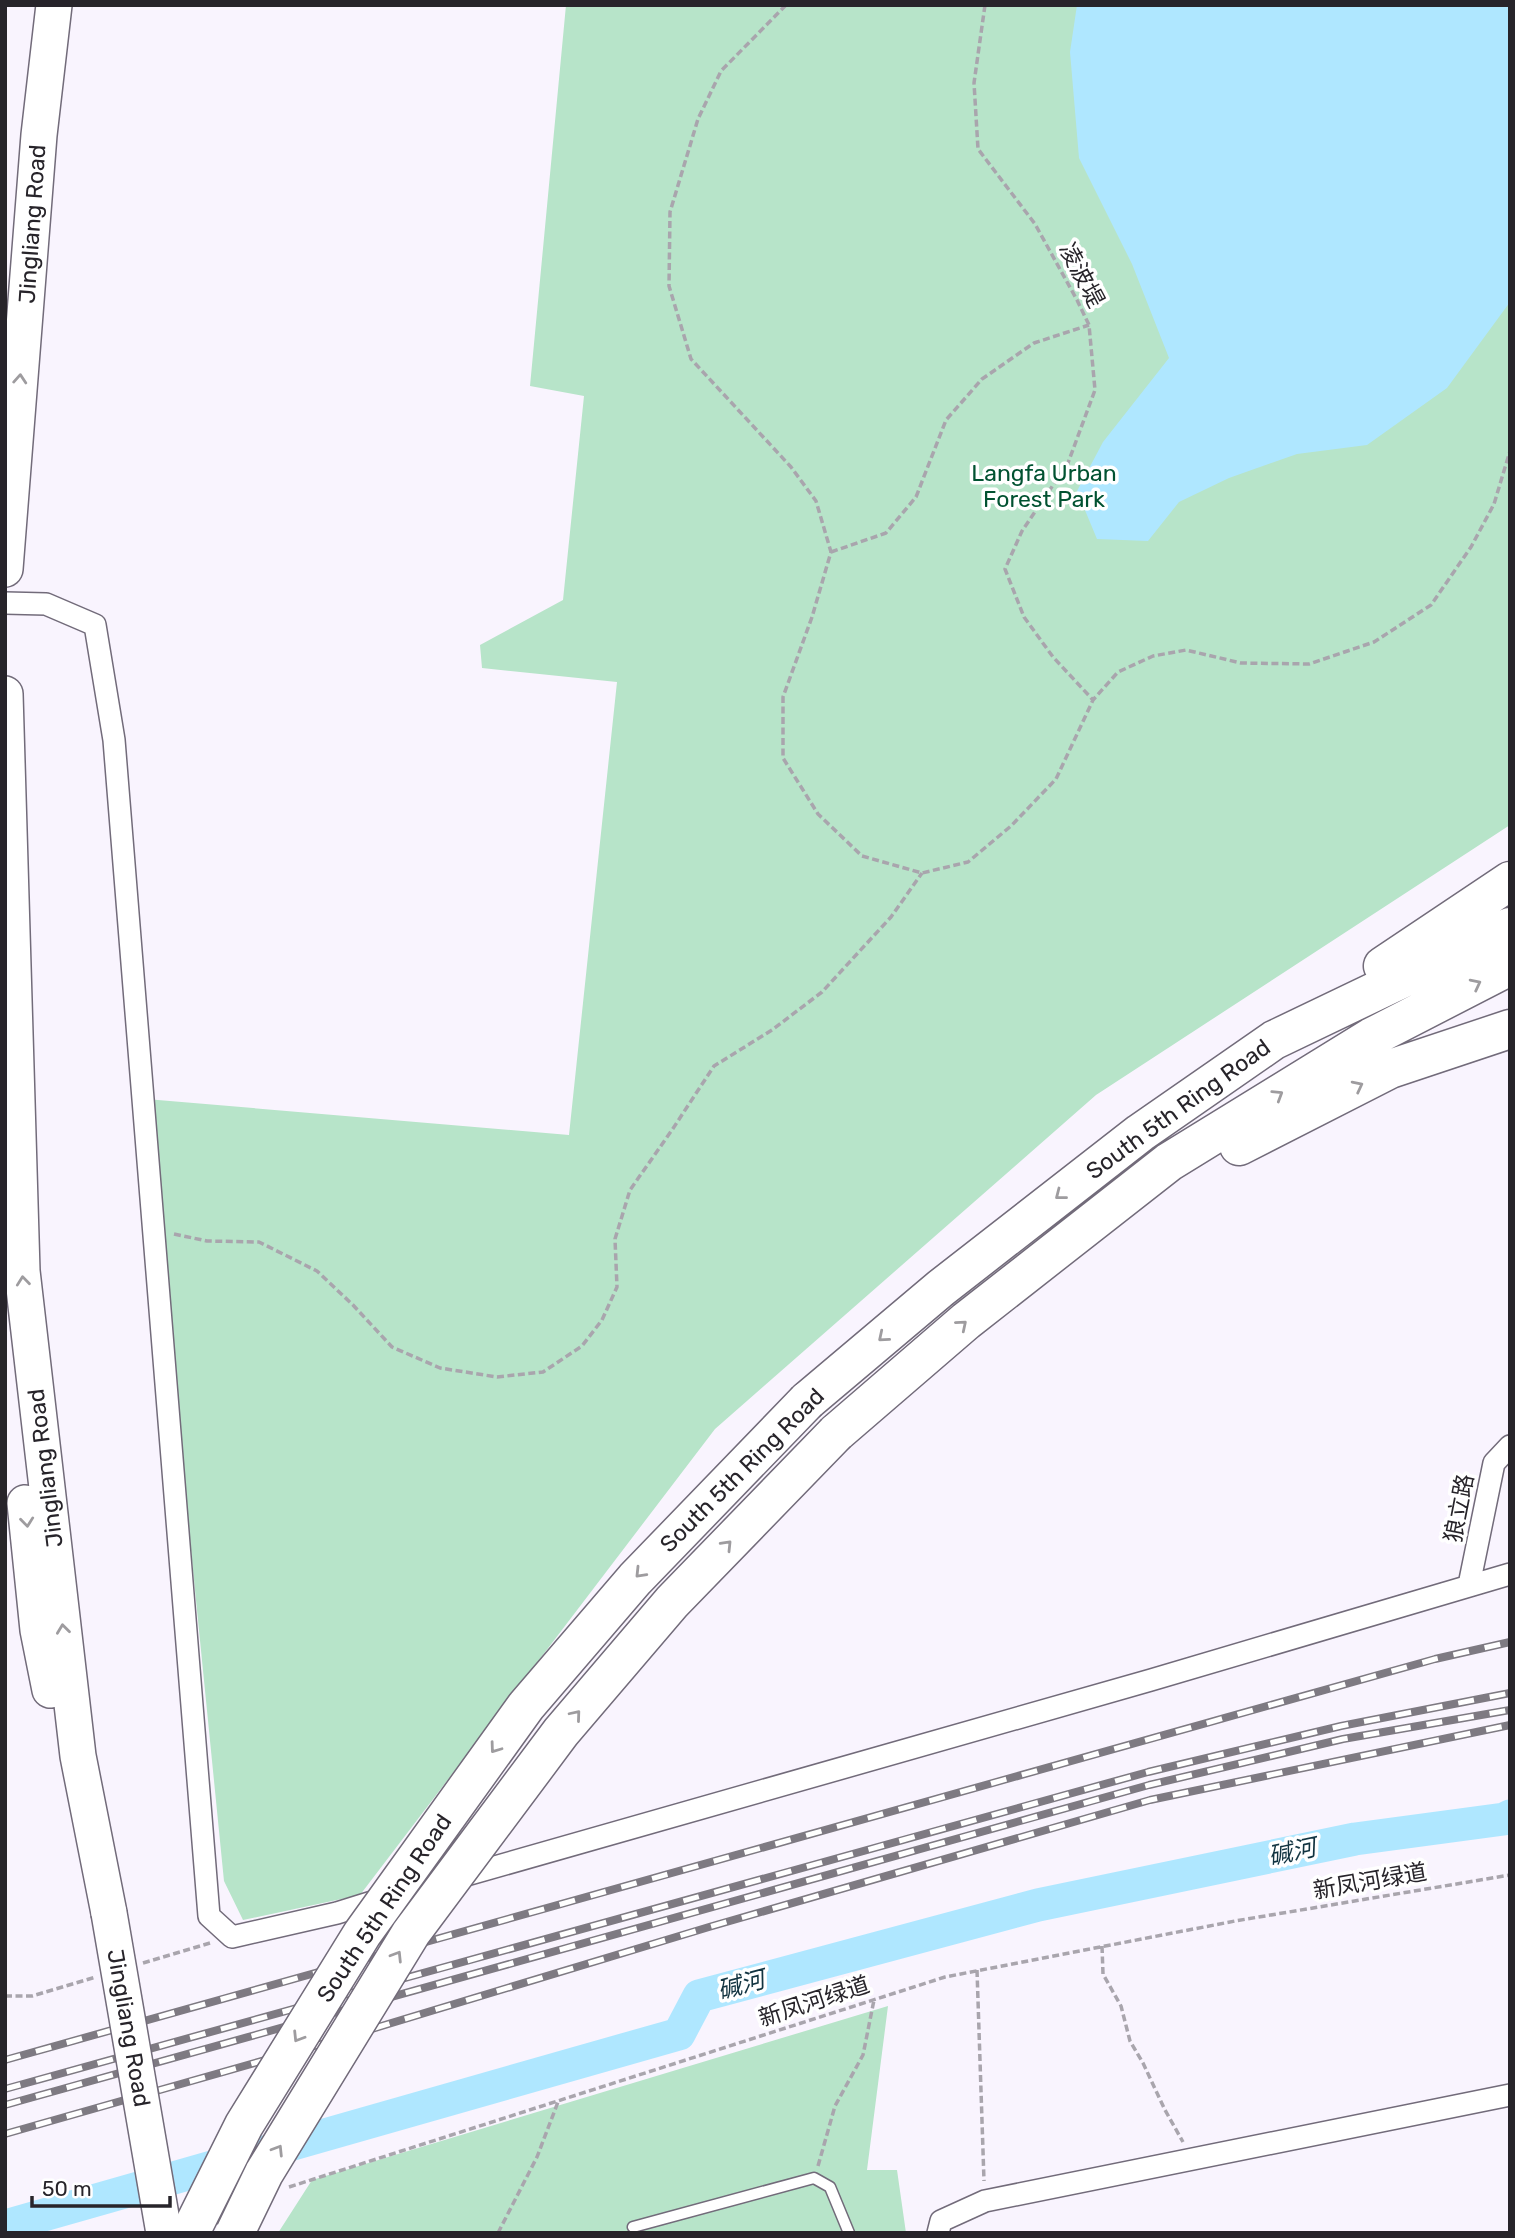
<svg xmlns="http://www.w3.org/2000/svg" width="1515" height="2238" font-family="Rubik,'Noto Sans SC',sans-serif">
<style>
.green{fill:#b7e4c9}
.water{fill:#afe7ff}
.lines{fill:none;stroke-linecap:round;stroke-linejoin:round}
.river{stroke:#afe7ff;stroke-width:33}
.lane-casing{stroke:#726b7a;stroke-width:13}
.street-casing{stroke:#726b7a;stroke-width:24}
.primary-casing{stroke:#726b7a;stroke-width:38}
.highway-casing{stroke:#726b7a;stroke-width:41}
.path{stroke:#a9a5ad;stroke-width:3.5;stroke-dasharray:7 3.5;stroke-linecap:butt}
.lane{stroke:#fff;stroke-width:10}
.street{stroke:#fff;stroke-width:21}
.primary{stroke:#fff;stroke-width:35}
.highway{stroke:#fff;stroke-width:38}
.rail-casing{stroke:#7e7a82;stroke-width:8}
.rail{stroke:#fff;stroke-width:5;stroke-dasharray:16;stroke-linecap:butt}
.primary-bridge-casing{stroke:#726b7a;stroke-width:38;stroke-linecap:butt}
.highway-bridge-casing{stroke:#726b7a;stroke-width:41;stroke-linecap:butt}
.primary-bridge{stroke:#fff;stroke-width:35}
.highway-bridge{stroke:#fff;stroke-width:38}
.oneway{stroke:#9e9c9f}
.labels{text-anchor:middle;dominant-baseline:central;stroke-width:7;stroke-linejoin:round;paint-order:stroke}
.street-label{font-size:23px;fill:#27242a;stroke:#fff}
.park-label{font-size:23px;fill:#015231;stroke:#fff}
.water-label{font-size:24px;font-style:italic;fill:#113340;stroke:#fff}
</style>
<rect width="100%" height="100%" fill="#f9f4fe"/>
<!-- green -->
<path class="green" d="M566,5H1510V825L1096,1095L715,1429L360,1895L243,1920L224,1881L146,1099L569,1135L617,682L482,668L480,645L563,600L584,396L530,386Z
M888,2006L867,2170H897L906,2233H278L312,2180Z"/>
<!-- water -->
<path class="water" d="M1077,5H1510V302L1447,388L1367,445L1297,454L1229,478L1179,502L1148,541L1097,539L1077,491L1103,442L1169,358L1132,264L1079,158L1070,52Z"/>
<g class="lines">
<!-- river -->
<path class="river" d="M5,2226L679,2034L699,1996L1038,1905L1355,1839L1504,1819L1510,1816"/>
<defs>
<path id="lane" d="M633,2227L814,2178L830,2187L849,2233"/>
<path id="street" d="M5,603L46,604L95,625L114,740L209,1916L232,1937L337,1913L385,1898
M1469,1585L1494,1463L1510,1446
M456,1878L1151,1680L1510,1574
M938,2233L941,2221L985,2201L1510,2095"/>
<path id="primary" d="M5,569L39,135L54,5
M5,694L22,1271L78,1756L109,1913
M25,1503L38,1630L50,1690"/>
<path id="highway" d="M1383,966L1510,881
M1239,1146L1390,1069L1510,1029
M807,1401L941,1288L1140,1133L1274,1040L1510,927
M836,1433L966,1321L1169,1162L1372,1037L1510,966"/>
</defs>
<!-- lane casing -->
<use href="#lane" class="lane-casing"/>
<!-- street casing -->
<use href="#street" class="street-casing"/>
<!-- primary casing -->
<use href="#primary" class="primary-casing"/>
<!-- highway casing -->
<use href="#highway" class="highway-casing"/>
<!-- path -->
<path class="path" d="M786,5L721,71L698,119L670,212L669,286L691,359L791,467L816,501L831,552L812,617L783,697V758L818,814L862,856L922,873L968,862L1011,826L1056,779L1093,700L1118,672L1153,656L1186,650L1241,663L1309,664L1374,642L1431,605L1471,547L1494,504L1510,451
M985,5L974,83L978,149L1035,224L1077,300L1089,325L1095,390L1068,463L1022,531L1005,569L1024,617L1053,657L1093,700
M831,552L886,533L916,497L946,420L982,379L1034,343L1089,325
M174,1234L207,1241L259,1242L317,1271L353,1305L392,1347L440,1368L497,1377L543,1372L582,1346L602,1320L617,1287L615,1239L630,1190L672,1130L714,1066L772,1030L822,992L891,917L922,873
M1102,1946L1103,1974L1121,2006L1130,2041L1143,2063L1165,2110L1183,2142
M143,1963L210,1943
M977,1970L984,2181
M5,1996H32L96,1977
M818,2166L835,2106L863,2055L874,2000
M289,2187L945,1977L1235,1921L1510,1875
M498,2233L537,2157L558,2102"/>
<!-- lane -->
<use href="#lane" class="lane"/>
<!-- street -->
<use href="#street" class="street"/>
<!-- primary -->
<use href="#primary" class="primary"/>
<!-- highway -->
<use href="#highway" class="highway"/>
<defs>
<path id="rail" d="M5,2060L1435,1659L1510,1642
M5,2089L1148,1772L1341,1726L1510,1693
M5,2105L1149,1785L1343,1739L1510,1710
M5,2134L332,2041L709,1927L1150,1800L1510,1725"/>
</defs>
<!-- rail casing -->
<use href="#rail" class="rail-casing"/>
<!-- rail -->
<use href="#rail" class="rail"/>
<defs>
<path id="primary-bridge" d="M109,1913L164,2233"/>
<path id="highway-bridge" d="M190,2233L244,2125L362,1934L526,1706L635,1579L807,1401
M235,2233L264,2173L411,1933L561,1732L672,1602L836,1433"/>
</defs>
<!-- primary-bridge casing -->
<use href="#primary-bridge" class="primary-bridge-casing"/>
<!-- highway-bridge casing -->
<use href="#highway-bridge" class="highway-bridge-casing"/>
<!-- primary-bridge -->
<use href="#primary-bridge" class="primary-bridge"/>
<!-- highway-bridge -->
<use href="#highway-bridge" class="highway-bridge"/>
</g>
<!-- one-way arrows -->
<defs><path id="oneway-chevron" d="M-2-3.5L2.5 0L-2 3.5" fill="none" stroke-width="1.6" stroke-linecap="round" stroke-linejoin="round" transform="scale(1.75)"/></defs>
<g class="oneway">
<use href="#oneway-chevron" transform="translate(20 379) rotate(-86)"/>
<use href="#oneway-chevron" transform="translate(1476 984) rotate(-27)"/>
<use href="#oneway-chevron" transform="translate(1358 1086) rotate(-27)"/>
<use href="#oneway-chevron" transform="translate(1278 1095) rotate(-32)"/>
<use href="#oneway-chevron" transform="translate(1060 1195) rotate(142)"/>
<use href="#oneway-chevron" transform="translate(23 1281) rotate(-96)"/>
<use href="#oneway-chevron" transform="translate(962 1325) rotate(-40)"/>
<use href="#oneway-chevron" transform="translate(883 1337) rotate(140)"/>
<use href="#oneway-chevron" transform="translate(27 1522) rotate(84)"/>
<use href="#oneway-chevron" transform="translate(727 1545) rotate(-46)"/>
<use href="#oneway-chevron" transform="translate(640 1573) rotate(134)"/>
<use href="#oneway-chevron" transform="translate(63 1629) rotate(-97)"/>
<use href="#oneway-chevron" transform="translate(576 1715) rotate(-50)"/>
<use href="#oneway-chevron" transform="translate(495 1748) rotate(126)"/>
<use href="#oneway-chevron" transform="translate(397 1956) rotate(-58)"/>
<use href="#oneway-chevron" transform="translate(298 2037) rotate(122)"/>
<use href="#oneway-chevron" transform="translate(278 2150) rotate(-58)"/>
</g>
<g class="labels">
<!-- street labels -->
<g class="street-label">
<text transform="translate(32 224) rotate(-86)">Jingliang Road</text>
<text transform="translate(1082 275) rotate(62)">凌波堤</text>
<text transform="translate(1178 1109) rotate(-36)">South 5th Ring Road</text>
<text transform="translate(45 1468) rotate(-97)">Jingliang Road</text>
<text transform="translate(742 1470) rotate(-45)">South 5th Ring Road</text>
<text transform="translate(1459 1508) rotate(-79)">狼立路</text>
<text transform="translate(1370 1881) rotate(-10)">新凤河绿道</text>
<text transform="translate(384 1908) rotate(-56)">South 5th Ring Road</text>
<text transform="translate(814 2001) rotate(-18)">新凤河绿道</text>
<text transform="translate(129 2028) rotate(80)">Jingliang Road</text>
</g>
<!-- park labels -->
<g class="park-label">
<text x="1044" y="473">Langfa Urban<tspan x="1044" dy="26">Forest Park</tspan></text>
</g>
<!-- water labels -->
<g class="water-label">
<text transform="translate(1292 1852) rotate(-12)">碱河</text>
<text transform="translate(741 1985) rotate(-15)">碱河</text>
</g>
</g>
<!-- border -->
<rect width="1515" height="2238" fill="none" stroke="#27242a" stroke-width="14"/>
<!-- scale -->
<path d="M32 2196v10h138v-10" fill="none" stroke="#27242a" stroke-width="3.5"/>
<text x="42" y="2196" font-size="21" fill="#27242a" stroke="#ffffff" stroke-width="5" paint-order="stroke">50 m</text>
</svg>
